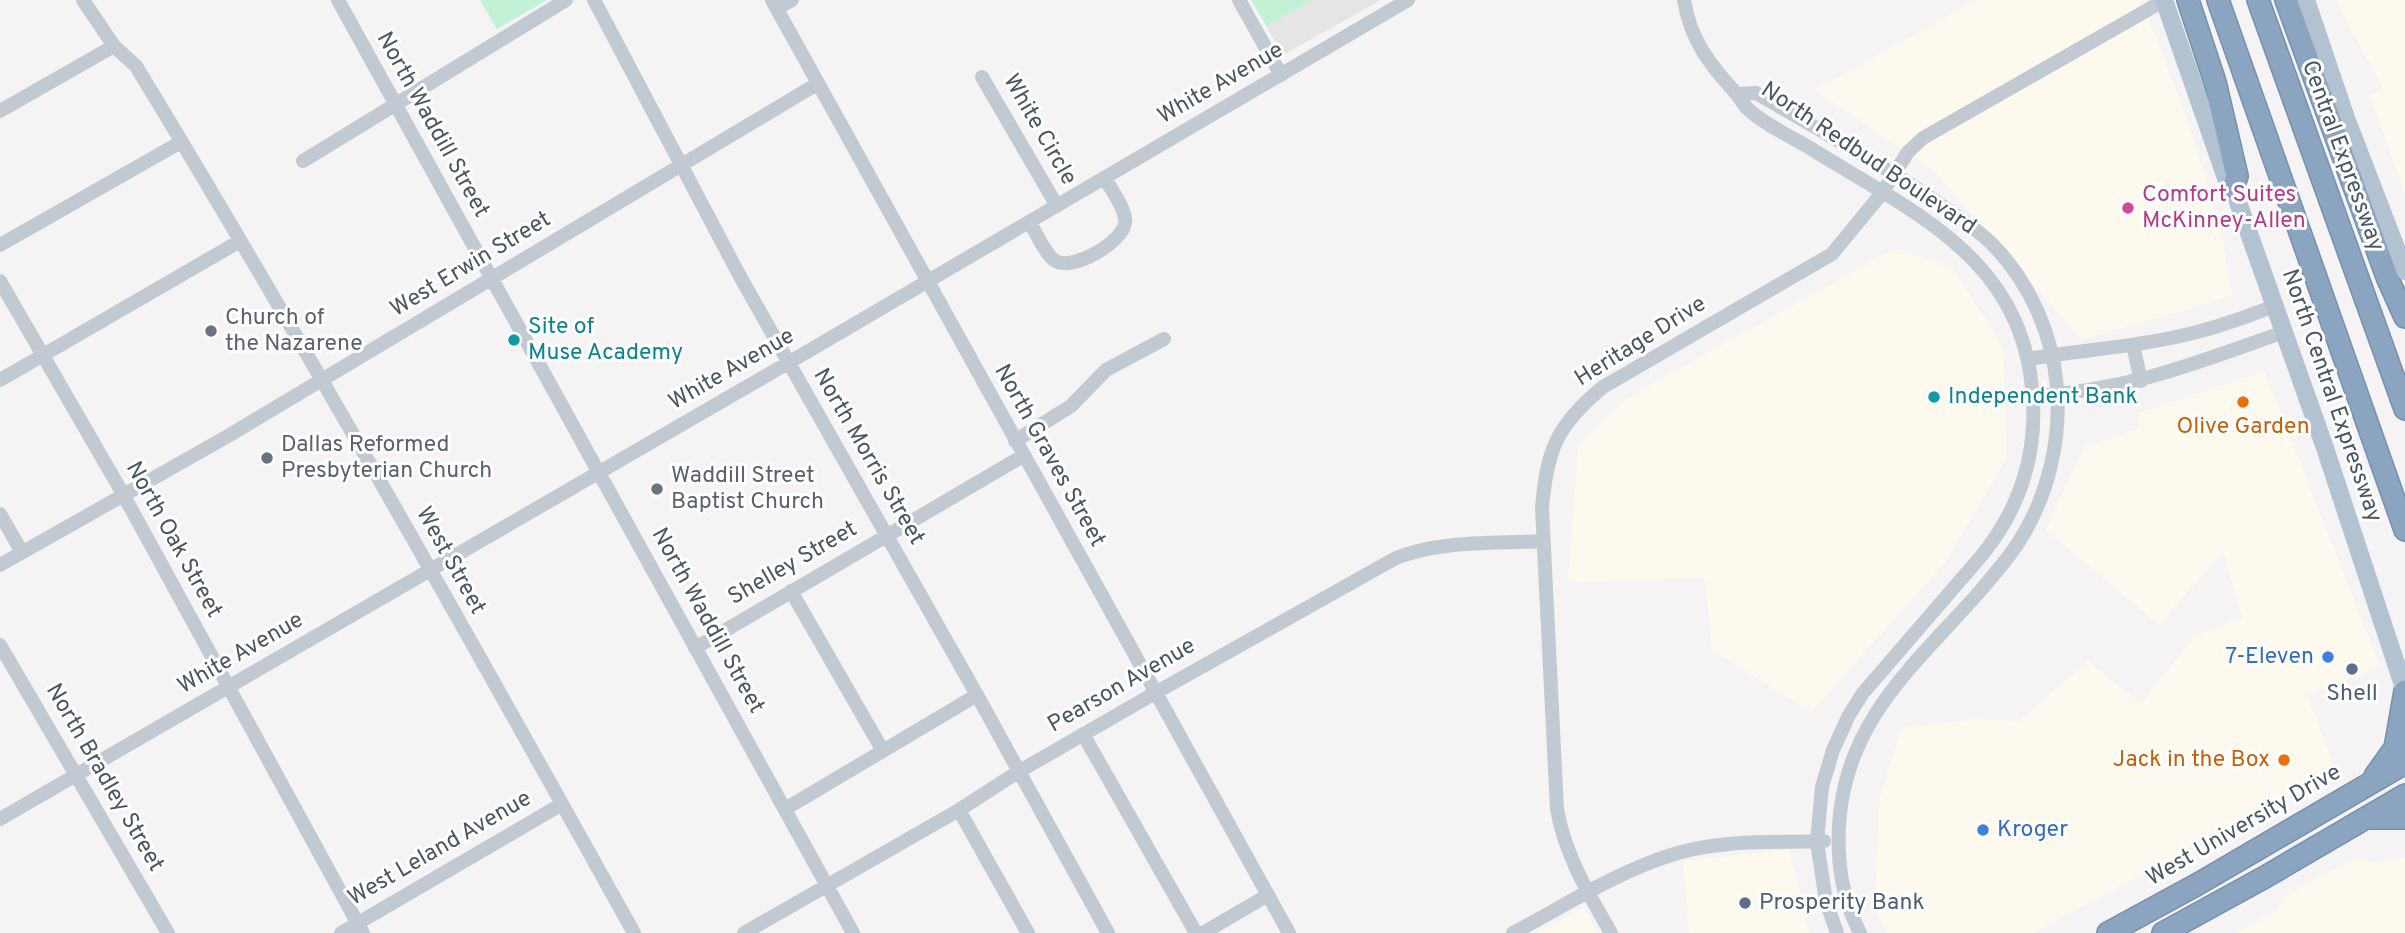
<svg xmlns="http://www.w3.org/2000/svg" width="2405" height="933" font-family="Overpass,sans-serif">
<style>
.commercial{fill:#fdf9ef}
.education{fill:#e6e4e5}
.green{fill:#c3f1d5}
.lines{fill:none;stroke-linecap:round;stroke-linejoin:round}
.highway-casing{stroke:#7690ad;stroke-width:24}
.minor{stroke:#c1cad2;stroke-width:14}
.major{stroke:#b3c2d1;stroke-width:18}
.highway{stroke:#8ba5c1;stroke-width:21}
.hotel-dot{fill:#d1479c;stroke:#fff;stroke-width:2.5}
.worship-dot{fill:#6b7280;stroke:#fff;stroke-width:2.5}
.culture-dot{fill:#0f9aa8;stroke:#fff;stroke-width:2.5}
.food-dot{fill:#e8710a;stroke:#fff;stroke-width:2.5}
.shop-dot{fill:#3f7fe0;stroke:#fff;stroke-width:2.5}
.service-dot{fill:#5c6f8a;stroke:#fff;stroke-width:2.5}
.labels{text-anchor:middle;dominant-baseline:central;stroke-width:6;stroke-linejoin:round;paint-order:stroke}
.street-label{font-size:23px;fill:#4a5661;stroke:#fff}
.hotel-label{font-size:23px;fill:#b23c85;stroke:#fff;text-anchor:start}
.worship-label{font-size:23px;fill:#5b616d;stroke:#fff;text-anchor:start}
.culture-label{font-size:23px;fill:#0d838f;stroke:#fff;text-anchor:start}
.food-label{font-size:23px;fill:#c56008;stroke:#fff}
.shop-label{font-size:23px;fill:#366cbe;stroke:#fff;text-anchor:end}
.service-label{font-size:23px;fill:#4e5e75;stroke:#fff}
</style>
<rect width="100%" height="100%" fill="#f5f3f3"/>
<!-- commercial -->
<path class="commercial" d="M1977,0H2141L2182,105L2219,219L2232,296L2082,340L1934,171L1815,90Z
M2335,0H2405V194L2370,95L2383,88Z
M1896,248L1954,269L2003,347L2007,458L1944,564L1811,712L1712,650L1705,578L1568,582L1578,445L1627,398Z
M2264,371L2380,666L2307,695L2335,769L2034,933H1887L1875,910L1879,802L1901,728L1977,719L2019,721L2088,661L2141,704L2195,636L2242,618L2223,551L2159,625L2046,530L2083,448L2138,428V413Z
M1789,850L1809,933H1689L1683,861Z
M2405,858V933H2236L2277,910L2286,896L2353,859L2379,862Z
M1584,907L1598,933H1536Z"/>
<!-- education -->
<path class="education" d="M1251,0H1381L1283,55Z"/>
<!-- green -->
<path class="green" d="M480,0H547L497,29Z
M1251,0H1313L1267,26Z"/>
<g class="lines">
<defs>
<path id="highway" d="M2188,0L2215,82L2237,176L2233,188
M2218,0L2405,530
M2258,0L2405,409
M2286,0L2387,277L2405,317
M2375,776L2395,748L2405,691
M2368,818H2405
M2108,933L2198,884L2405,763
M2163,933L2265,877L2405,795"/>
</defs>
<!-- highway casing -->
<use href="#highway" class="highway-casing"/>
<!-- minor -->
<path class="minor" d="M83,0L114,46L136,66C309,351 472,642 634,933
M338,0L853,933
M594,0L742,280L977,695L1108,933
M772,0L1289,933
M1239,0L1281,75
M1684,0C1690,38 1709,64 1734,91C1739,96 1742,103 1747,108C1759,121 1793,138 1810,148C1915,214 2026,258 2033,401C2036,458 2018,510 1983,554L1863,693L1849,715L1833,750L1822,787L1817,842L1826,901L1837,933
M777,8L792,0
M982,77L1057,206
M1737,94L1756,93C1813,126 1871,158 1925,194C1948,210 1973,225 1993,245C2030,283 2053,335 2057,388C2061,441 2048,495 2020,540C2009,558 1994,574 1981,590C1916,664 1845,720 1839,825C1837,864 1842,898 1860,933
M0,111L114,46
M303,161L566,0
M1030,223C1037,234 1044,252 1054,260C1071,273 1123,242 1125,223C1127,210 1111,190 1105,178
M0,245L181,142
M0,281L123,494L363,933
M2133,345L2141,381
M2028,359C2074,351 2121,348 2166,339C2204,332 2239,320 2274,306
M0,380L240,241
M2032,396C2127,391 2196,363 2284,332
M1015,441L1071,406L1106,370L1164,339
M0,514L22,552
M0,565L228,436L817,84
M791,591L883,751
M0,645L168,933
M695,648L1023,456
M1083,734L1196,933
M785,809L977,695
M959,810L1028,933
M0,819L788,363L1408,0
M341,933L562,804
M744,933L959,810L1018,772L1155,693L1396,558C1441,540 1495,544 1543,541
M1203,933L1268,895
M1513,933C1564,906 1615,873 1671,855C1720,839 1773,843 1824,841
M1611,933C1588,893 1565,855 1557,809L1542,508C1547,449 1557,425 1603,387L1832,254L1882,193L1908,152L1923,138L2165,0"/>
<!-- major -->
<path class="major" d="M2164,0L2226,178L2233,188L2325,448L2405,691
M2306,0L2346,118L2405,271"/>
<!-- highway -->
<use href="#highway" class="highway"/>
</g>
<!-- markers -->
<circle class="hotel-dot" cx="2128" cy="208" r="7"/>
<g class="worship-dot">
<circle cx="211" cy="331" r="7"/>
<circle cx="267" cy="458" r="7"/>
<circle cx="657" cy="489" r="7"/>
</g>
<g class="culture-dot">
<circle cx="514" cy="340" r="7"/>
<circle cx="1934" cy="397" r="7"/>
</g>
<g class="food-dot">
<circle cx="2243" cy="402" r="7"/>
<circle cx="2284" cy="760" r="7"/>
</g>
<g class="shop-dot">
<circle cx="2328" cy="657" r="7"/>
<circle cx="1983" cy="830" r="7"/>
</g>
<g class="service-dot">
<circle cx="2352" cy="669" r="7"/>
<circle cx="1745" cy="903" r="7"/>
</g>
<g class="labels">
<!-- street labels -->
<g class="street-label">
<text transform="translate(1221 84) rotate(-30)">White Avenue</text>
<text transform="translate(432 125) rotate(61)">North Waddill Street</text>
<text transform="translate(1039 130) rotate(60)">White Circle</text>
<text transform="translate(2342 156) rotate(70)">Central Expressway</text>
<text transform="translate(1868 159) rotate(34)">North Redbud Boulevard</text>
<text transform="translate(471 265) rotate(-31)">West Erwin Street</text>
<text transform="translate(1641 342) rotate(-32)">Heritage Drive</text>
<text transform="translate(732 370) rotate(-30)">White Avenue</text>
<text transform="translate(2331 396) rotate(71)">North Central Expressway</text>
<text transform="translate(1049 456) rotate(61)">North Graves Street</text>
<text transform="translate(868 457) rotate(60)">North Morris Street</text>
<text transform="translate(173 540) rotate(61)">North Oak Street</text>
<text transform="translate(450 561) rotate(61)">West Street</text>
<text transform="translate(793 564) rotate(-30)">Shelley Street</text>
<text transform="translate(707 621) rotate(61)">North Waddill Street</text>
<text transform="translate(241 654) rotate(-30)">White Avenue</text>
<text transform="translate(1122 686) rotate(-30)">Pearson Avenue</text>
<text transform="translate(104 778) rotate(60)">North Bradley Street</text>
<text transform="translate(2244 826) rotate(-30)">West University Drive</text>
<text transform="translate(440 849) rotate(-30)">West Leland Avenue</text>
</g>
<!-- hotel labels -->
<g class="hotel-label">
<text x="2142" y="195">Comfort Suites<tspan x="2142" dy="26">McKinney-Allen</tspan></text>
</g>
<!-- worship labels -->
<g class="worship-label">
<text x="225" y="318">Church of<tspan x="225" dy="26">the Nazarene</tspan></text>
<text x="281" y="445">Dallas Reformed<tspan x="281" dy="26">Presbyterian Church</tspan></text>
<text x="671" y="476">Waddill Street<tspan x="671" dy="26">Baptist Church</tspan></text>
</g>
<!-- culture labels -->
<g class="culture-label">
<text x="528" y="327">Site of<tspan x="528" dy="26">Muse Academy</tspan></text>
<text x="1948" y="397">Independent Bank</text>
</g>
<!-- food labels -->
<g class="food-label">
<text x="2243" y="427">Olive Garden</text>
<text x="2270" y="760" text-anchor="end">Jack in the Box</text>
</g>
<!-- shop labels -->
<g class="shop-label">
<text x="2314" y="657">7-Eleven</text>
<text x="1997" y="830" text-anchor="start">Kroger</text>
</g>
<!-- service labels -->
<g class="service-label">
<text x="2352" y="694">Shell</text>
<text x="1759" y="903" text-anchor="start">Prosperity Bank</text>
</g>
</g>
</svg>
